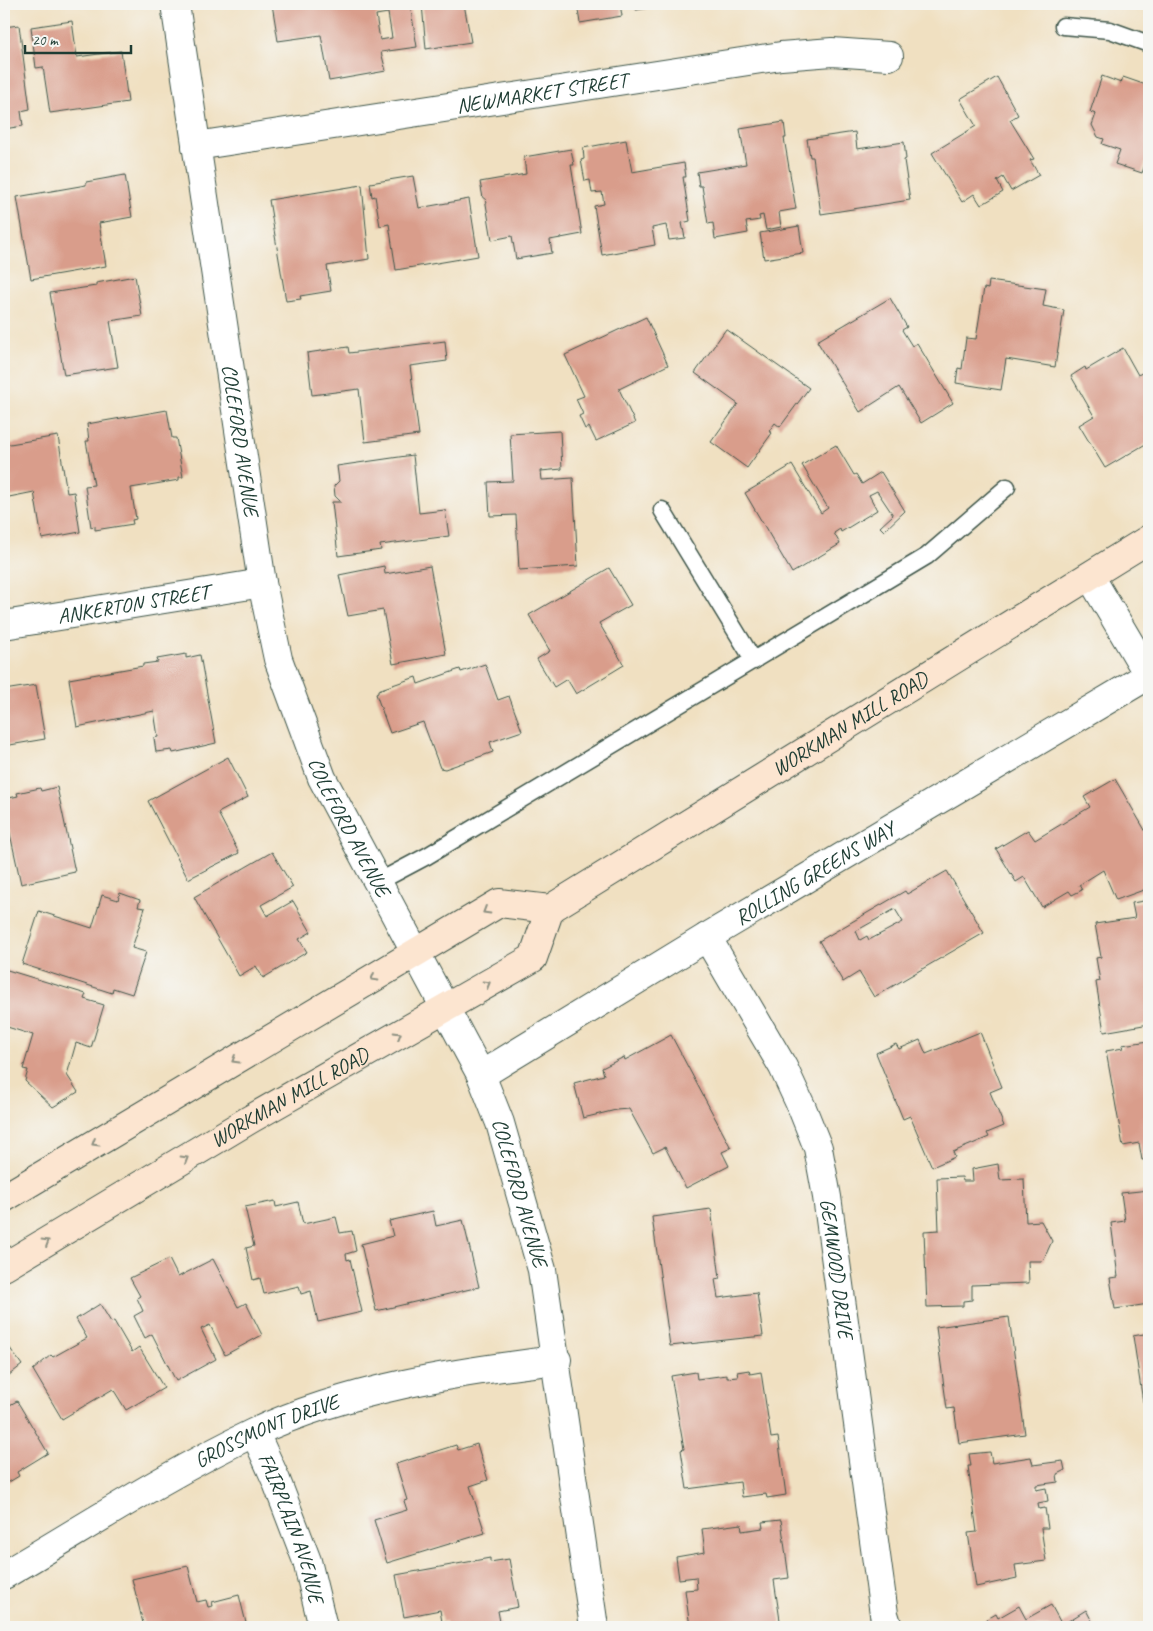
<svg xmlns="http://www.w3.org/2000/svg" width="1153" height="1631" font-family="Caveat,sans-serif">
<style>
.building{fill:#d99d8b;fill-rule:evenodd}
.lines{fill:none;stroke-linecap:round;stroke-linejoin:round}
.lane-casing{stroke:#3e5549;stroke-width:19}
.street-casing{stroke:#3e5549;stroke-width:30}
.secondary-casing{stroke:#3e5549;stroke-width:30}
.lane{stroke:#fff;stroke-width:16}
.street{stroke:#fff;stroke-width:28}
.secondary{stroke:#fce5d0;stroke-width:28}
.oneway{stroke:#8e9182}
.labels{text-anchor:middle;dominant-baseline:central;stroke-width:5;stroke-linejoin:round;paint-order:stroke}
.street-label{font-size:21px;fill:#1f3d34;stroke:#f6f6f2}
</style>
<rect width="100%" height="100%" fill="#f6f6f2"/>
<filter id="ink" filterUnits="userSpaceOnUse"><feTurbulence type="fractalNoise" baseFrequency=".02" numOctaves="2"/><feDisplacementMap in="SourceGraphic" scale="10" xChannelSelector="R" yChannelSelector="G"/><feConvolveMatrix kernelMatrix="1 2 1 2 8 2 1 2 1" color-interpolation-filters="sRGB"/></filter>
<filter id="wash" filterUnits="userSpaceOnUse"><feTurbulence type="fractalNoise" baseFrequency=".0096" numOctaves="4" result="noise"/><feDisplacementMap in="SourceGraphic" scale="20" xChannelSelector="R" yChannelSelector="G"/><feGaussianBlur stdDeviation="1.12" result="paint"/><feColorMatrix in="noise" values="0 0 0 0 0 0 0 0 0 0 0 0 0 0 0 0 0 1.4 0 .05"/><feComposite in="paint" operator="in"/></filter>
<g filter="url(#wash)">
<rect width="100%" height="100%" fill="#f0e0c1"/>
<g id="blocks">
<!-- building -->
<path class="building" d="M272,4H410L417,47L381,52L386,71L329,81L321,35L278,41ZM388,13L392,38L380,40L376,15Z
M422,4H464L471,42L426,49Z
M577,4H620L622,16L580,23Z
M635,4H669V5L636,10Z
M72,21L77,57L121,51L128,102L50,113L43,67L36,68L31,27Z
M19,25L30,109L21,111L23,126L4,129V27Z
M1102,76L1121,83L1123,77L1149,86L1147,122L1149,123V154L1142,173L1115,164L1120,150L1102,144L1104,139L1098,137L1092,125L1096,114L1090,112Z
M997,77L1018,115L1010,120L1034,159L1030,160L1039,175L1011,191L1003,177L997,181L1003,192L981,205L974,194L962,202L932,153L976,126L960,99Z
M784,122L786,138H784L796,209L779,212L781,227L766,230L763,215L759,216L760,220L746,222L748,233L715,239L713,223L708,224L702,186H699L697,172L746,164L740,129Z
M855,132L857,149L904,142L906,159L904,160L910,200L821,214L813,157H810L807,139Z
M626,140L632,172L684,163L686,177H683L690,221L682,223L685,238L669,240L666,225L652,228L655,245L602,255L594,206L604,204L602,192L592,193L590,180L585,181L581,160L584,159L583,148Z
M571,149L574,165H571L582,234L550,240L552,253L516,259L512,236L492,240L485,198H483L480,182L526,174L524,157Z
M125,175L132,217L99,223L106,266L31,279L17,197L86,185V182Z
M413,176L419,208L469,199L478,256L396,270L389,224L380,226L375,196L372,197L370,183Z
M362,185L369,259L327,266L331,291L300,296L301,299L286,301L269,200Z
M799,226L803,253L764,259L760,233Z
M135,276L142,316L110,321L118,367L64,375L50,293L96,286V283Z
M989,281L1046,289L1043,306L1064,310L1055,367L1006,359L1001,390L956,383L958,368L962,369L966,338L976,339L984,288L988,289Z
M890,298L907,327L902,330L912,346L917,343L953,403L921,423L899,387L860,412L817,341Z
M646,317L668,365L619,389L635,423L596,441L589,427L585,429L579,416L583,414L576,399L584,396L565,355Z
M726,329L809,388L780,427L775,423L769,431L772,433L747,468L711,442L738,404L695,373Z
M445,341L447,361L410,366L419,435L365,442L359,389L312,395L307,353L348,347L349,353Z
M1123,348L1138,375L1149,369V442L1105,468L1079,425L1094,416L1071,376L1085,367L1086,370Z
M167,410L172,438H176L183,477H179V480L131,488L136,519L132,520L133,524L95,530V526L91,527L85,486L94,485L86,441H89L87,424Z
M560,431L562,469L541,471L542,480L573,478L578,566L519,570L516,515L490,516L488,482L513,481L510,434Z
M58,436L67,493L74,492L80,532L42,539L34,492L4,498V445Z
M836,445L854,475L856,474L862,484L881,472L905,511L884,531L880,527L893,515L877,491L869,495L877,510L841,532L840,529L834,533L840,544L792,573L745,493L792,465L821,513L828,508L802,465Z
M413,455L419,513L445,510L449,536L380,545L381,550L338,556L332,502H341L335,496L334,486L339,481L337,466Z
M384,566L385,574L430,566L446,654L393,664L383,610L348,616L339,575Z
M609,568L631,605L599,623L624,665L576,694L567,679L554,687L537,659L550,651L529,615Z
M186,654V658L200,655L216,743L173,753L172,750L156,752L154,738L158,737L154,711L77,727L69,679L143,666V664L158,662L157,659Z
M485,664L498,700L509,696L522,731L490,742L493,752L445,769L440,768L423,722L390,733L376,694L378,693V690L416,677L418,684L460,669L461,672Z
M36,685L45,739L4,746V690Z
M228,757L248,797L218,813L239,853L188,879L148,801Z
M1115,779L1149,837V888L1116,900L1103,870L1079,885L1082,890L1072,895L1069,891L1042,907L1024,877L1016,882L996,849L1028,830L1035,840L1090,807L1084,797Z
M6,784L9,798L18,796L17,793L40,788L41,791L57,787L75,872L21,884L9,829L4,830V785Z
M272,852L293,887L261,905L267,916L293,901L311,932L299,939L307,952L263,978L256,966L239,976L194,897Z
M947,871L984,933L874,997L859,972L843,982L819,941L905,891L907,894ZM895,909L903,922L869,940L867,936L860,940L856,931Z
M120,893L140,900L138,907L145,908L132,948L146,952L132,994L113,988L112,993L22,964L39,911L92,928L102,895L118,900Z
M1149,900V1024L1104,1032L1096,982L1100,981L1096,958L1101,957L1095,924L1135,918L1132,903Z
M4,969L86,994L84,999L104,1005L91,1048L76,1043L67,1075L78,1092L53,1107L25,1081L28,1070L23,1069L33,1035L4,1026Z
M980,1032L1002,1087L990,1092L1004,1126L987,1133L989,1137L953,1152L955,1157L932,1167L910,1116L903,1119L876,1053L896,1044L899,1049L920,1040L926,1054Z
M671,1035L731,1148L722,1152L729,1166L686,1188L665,1147L653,1153L629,1109L616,1110L583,1118L574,1083L604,1075L602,1068L624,1057L625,1060Z
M1149,1041V1159L1142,1160L1139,1143L1123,1146L1106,1051L1123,1048L1122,1045Z
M998,1164L1000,1180L1024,1179L1026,1222L1041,1221L1052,1241L1043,1261H1028L1029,1283L972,1285V1300L963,1301V1306L927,1307L924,1231L939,1230L937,1178L962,1177L963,1181H973L972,1169Z
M1149,1190V1304L1115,1309L1110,1278L1118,1277L1111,1223L1125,1221L1121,1193Z
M275,1201L276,1207L298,1202L303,1224L336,1217L340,1233L352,1231L356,1251L346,1254L347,1260L350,1259L362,1312L318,1322L311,1291L301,1294L299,1286L264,1294L260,1278L253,1280L246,1248L254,1246L245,1207Z
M711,1209L720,1278L715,1279L718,1298L757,1293L763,1336L670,1346L652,1217Z
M433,1211L436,1226L463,1220L479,1287L376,1311L361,1244L393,1236L389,1221Z
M169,1259L178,1277L213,1259L238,1307L246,1303L262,1335L225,1355L210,1325L201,1329L216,1359L176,1381L152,1334L145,1338L134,1316L143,1311L137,1298L140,1296L130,1278Z
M100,1304L111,1322L114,1321L132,1352L139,1347L164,1388L126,1410L113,1389L62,1419L33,1370L51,1355L53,1357L87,1338L76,1319Z
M1009,1317L1025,1434L959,1443L954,1408L947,1409L936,1327Z
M1149,1333V1401L1143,1402L1133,1336Z
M4,1340L22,1365L4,1379Z
M749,1370L750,1374L761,1372L771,1438L778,1437L786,1495L767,1498L766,1494L742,1497L740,1482L687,1489L681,1450L684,1449L671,1376L696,1372L697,1379L727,1375V1378L738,1377L737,1372Z
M17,1401L48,1453L17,1472L19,1476L4,1485V1403L6,1407Z
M477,1444L488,1480L470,1486L485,1533L387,1563L374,1520L407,1510L404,1501L407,1500L396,1464L456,1445L458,1450Z
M990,1452L992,1463L1031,1457L1033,1465L1063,1461L1065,1470L1057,1474L1058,1482L1036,1485V1490L1046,1488L1048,1501L1038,1503L1039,1509L1045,1508L1048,1528H1041L1046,1561L1015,1565L1017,1578L976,1587L968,1533L977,1532L968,1466H971L969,1454Z
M781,1520L789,1578L774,1580L781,1627H717L716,1624L690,1627L685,1590L697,1589L696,1577L679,1579L676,1557L705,1552L702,1529L741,1524L742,1531L763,1528L762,1522Z
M490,1558V1562L509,1559L518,1607L498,1611L501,1627H447L446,1621L442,1622L440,1610L404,1617L396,1575Z
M188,1566L197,1602L206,1600L208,1607L213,1606L212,1602L239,1595L247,1627H144L132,1579Z
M1051,1605L1062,1625L1086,1610L1095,1627H979L977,1625L996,1614L998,1618L1019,1606L1026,1619Z"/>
</g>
</g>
<g filter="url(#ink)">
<use href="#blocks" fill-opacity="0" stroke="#3e5549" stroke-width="1"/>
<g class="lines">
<defs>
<path id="lane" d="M1063,26L1110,30L1149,44
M662,510L754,661
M378,882L427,856L927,556L1007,487"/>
<g id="street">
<path id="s1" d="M175,4L262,583L278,659L322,778L481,1075L500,1123L542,1270L594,1627"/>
<path id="s2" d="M196,146L781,56L832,52L889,56"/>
<path d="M1090,576L1149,676"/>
<path id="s3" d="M4,625L262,583"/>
<path id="s4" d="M707,937L783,1067L802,1108L818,1148L827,1197L884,1614L888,1627"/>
<path id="s5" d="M481,1075L707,937L1149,675"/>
<path id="s6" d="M255,1433L276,1480L307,1561L323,1627"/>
<path id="s7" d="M4,1575C86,1527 167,1474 253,1433C347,1389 455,1372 557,1360"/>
</g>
<g id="secondary">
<path id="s8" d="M4,1198L499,903L550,909L1149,539"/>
<path id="s9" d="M4,1267L249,1120L533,958L550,909"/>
</g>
</defs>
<!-- lane casing -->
<use href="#lane" class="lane-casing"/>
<!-- street casing -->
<use href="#street" class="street-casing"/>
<!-- secondary casing -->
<use href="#secondary" class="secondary-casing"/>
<!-- lane -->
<use href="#lane" class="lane"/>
<!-- street -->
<use href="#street" class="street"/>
<!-- secondary -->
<use href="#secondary" class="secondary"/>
</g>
<!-- one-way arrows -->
<defs><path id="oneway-chevron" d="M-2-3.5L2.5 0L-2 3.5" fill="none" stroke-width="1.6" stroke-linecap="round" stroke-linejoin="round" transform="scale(1.25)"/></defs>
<g class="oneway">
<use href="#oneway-chevron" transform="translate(486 911) rotate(149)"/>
<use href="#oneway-chevron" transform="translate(374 978) rotate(149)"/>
<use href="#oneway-chevron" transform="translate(487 984) rotate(-30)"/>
<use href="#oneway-chevron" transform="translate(398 1035) rotate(-30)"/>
<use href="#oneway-chevron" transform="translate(235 1060) rotate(149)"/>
<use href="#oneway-chevron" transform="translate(95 1143) rotate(149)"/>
<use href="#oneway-chevron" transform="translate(185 1159) rotate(-31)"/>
<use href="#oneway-chevron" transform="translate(46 1242) rotate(-31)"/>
</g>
</g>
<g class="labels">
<!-- street labels -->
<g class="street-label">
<text stroke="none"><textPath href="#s2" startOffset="350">NEWMARKET STREET</textPath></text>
<text stroke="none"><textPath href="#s1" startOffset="441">COLEFORD AVENUE</textPath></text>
<text stroke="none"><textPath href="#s3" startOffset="131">ANKERTON STREET</textPath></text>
<text stroke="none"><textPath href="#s8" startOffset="980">WORKMAN MILL ROAD</textPath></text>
<text stroke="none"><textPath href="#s1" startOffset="846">COLEFORD AVENUE</textPath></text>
<text stroke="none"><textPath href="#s5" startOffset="390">ROLLING GREENS WAY</textPath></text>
<text stroke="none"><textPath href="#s9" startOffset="332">WORKMAN MILL ROAD</textPath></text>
<text stroke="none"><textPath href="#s1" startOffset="1251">COLEFORD AVENUE</textPath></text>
<text stroke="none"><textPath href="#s4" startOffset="361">GEMWOOD DRIVE</textPath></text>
<text stroke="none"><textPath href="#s7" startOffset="300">GROSSMONT DRIVE</textPath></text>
<text stroke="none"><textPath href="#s6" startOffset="102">FAIRPLAIN AVENUE</textPath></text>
</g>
</g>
<!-- margin -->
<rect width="1153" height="1631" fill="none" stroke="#f6f6f2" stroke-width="20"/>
<!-- scale -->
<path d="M25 45v8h106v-8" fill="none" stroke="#1f3d34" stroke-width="2.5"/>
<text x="32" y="45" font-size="15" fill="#1f3d34" stroke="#f6f6f2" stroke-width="4" paint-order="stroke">20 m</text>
</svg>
